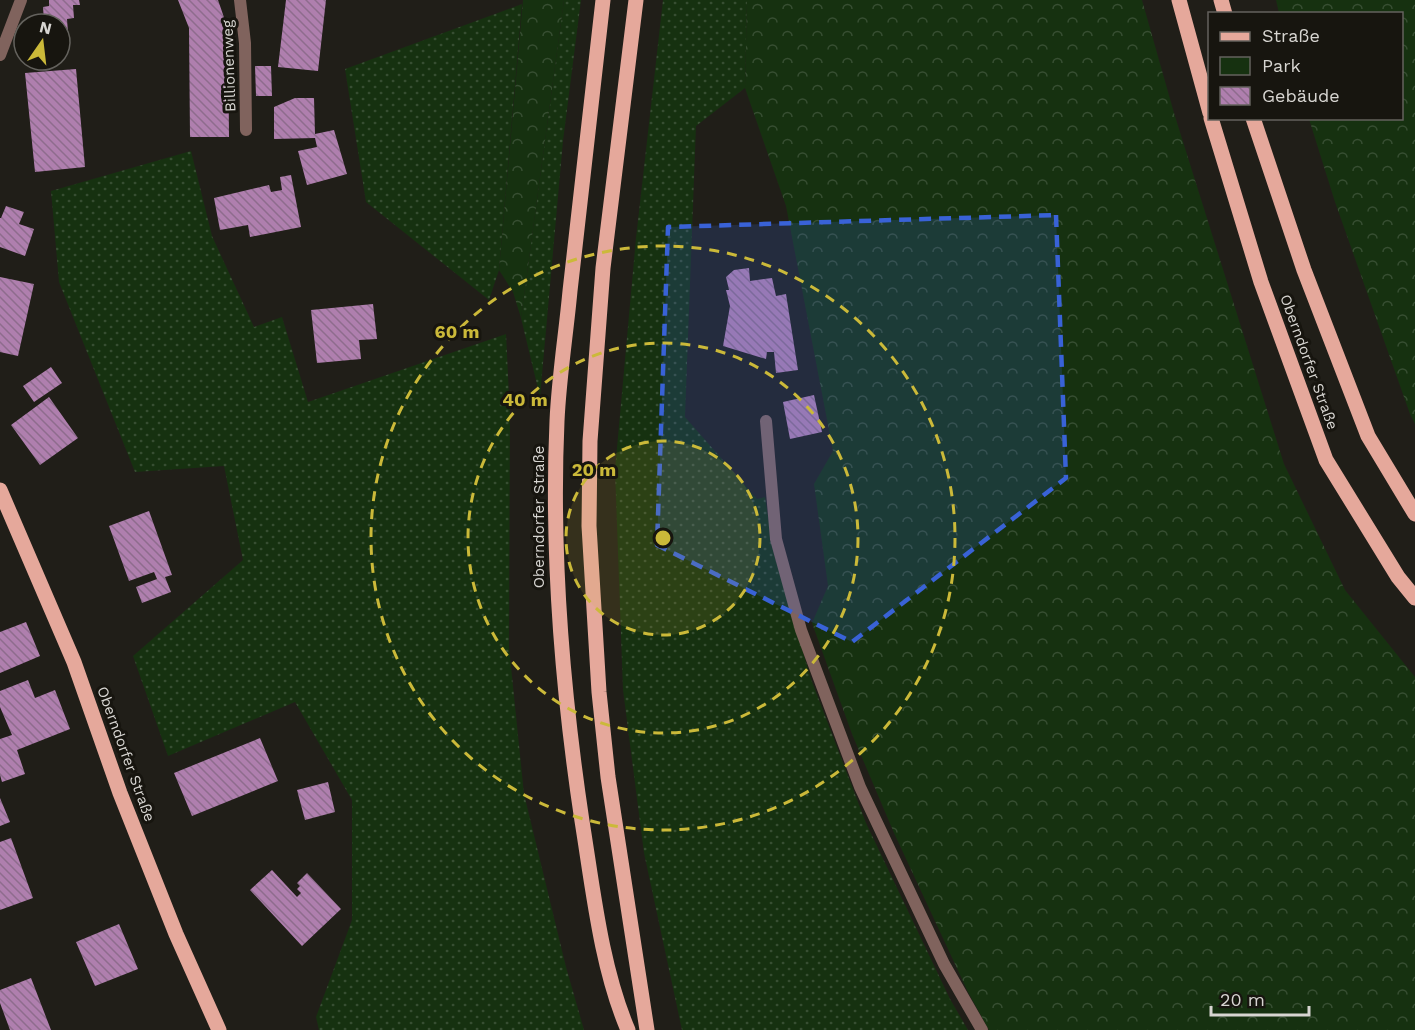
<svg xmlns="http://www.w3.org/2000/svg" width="1415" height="1030" font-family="'Work Sans',sans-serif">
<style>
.green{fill:url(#green-dots)}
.forest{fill:url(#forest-crowns)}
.building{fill:url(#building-back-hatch)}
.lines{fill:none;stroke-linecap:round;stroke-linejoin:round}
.lane{stroke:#80635d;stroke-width:12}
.street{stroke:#80635d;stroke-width:12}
.primary{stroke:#e5a89b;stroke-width:15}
.marked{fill:#3962d7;fill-opacity:0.2;stroke:#3962d7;stroke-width:4.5;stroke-dasharray:12 8;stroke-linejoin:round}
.ring{fill:none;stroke:#cbb939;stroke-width:3;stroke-dasharray:10 8}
.labels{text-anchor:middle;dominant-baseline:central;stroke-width:6;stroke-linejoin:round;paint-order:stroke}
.street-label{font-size:15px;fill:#d7d5d1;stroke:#17150f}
.centre{fill:#cbb939;stroke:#17150f;stroke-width:3}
.ring-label{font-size:18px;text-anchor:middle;font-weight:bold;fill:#cbb939;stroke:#17150f;stroke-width:6;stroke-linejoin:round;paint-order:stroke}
</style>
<defs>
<pattern id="green-dots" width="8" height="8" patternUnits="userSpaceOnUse" patternTransform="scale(1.5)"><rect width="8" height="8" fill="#163110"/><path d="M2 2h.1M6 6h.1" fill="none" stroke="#374e32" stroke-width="1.8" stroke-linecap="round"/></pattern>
<pattern id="forest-crowns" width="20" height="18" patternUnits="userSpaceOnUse" patternTransform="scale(1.5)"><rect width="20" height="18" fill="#163110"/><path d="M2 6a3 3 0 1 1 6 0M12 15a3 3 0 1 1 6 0" fill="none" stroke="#374e32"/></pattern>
<pattern id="building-back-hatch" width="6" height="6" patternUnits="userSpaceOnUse" patternTransform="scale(1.5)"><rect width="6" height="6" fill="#af7fae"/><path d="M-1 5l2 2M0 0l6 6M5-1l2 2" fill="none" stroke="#8e6c8d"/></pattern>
</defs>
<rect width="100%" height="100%" fill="#201e18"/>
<!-- green -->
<path class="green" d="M564,0H581L563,141L540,397L521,318Z
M663,0H747L745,88L696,126L685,417L757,499L765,497L774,554L811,679L866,823L950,999L968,1030H682L644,853L623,690L615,470L636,238Z
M522,4L499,270L489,300L366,202L345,69Z
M191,151L212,236L254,327L282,317L308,402L506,334L510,416L509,647L524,794L566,967L584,1030H319L316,1017L352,920V800L295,702L168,756L133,656L243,560L224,466L135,472L59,282L51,191Z"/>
<!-- forest -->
<path class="forest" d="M523,0H564L521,318L513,292L499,270Z
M747,0H1142L1174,113L1284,464L1345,590L1415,677V1030H989L968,992L894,833L852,734L812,623L828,586L814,484L833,451L786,206L745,88Z
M1276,0H1415V424L1410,414L1335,202L1309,119L1402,118V14L1279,13Z"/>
<!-- building -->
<path class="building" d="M49,0H79L80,5H73L74,18L67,19L68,33H60V24H38V21H44L43,7L49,6Z
M178,0H218L228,29L229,137H190L189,28Z
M286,0H326L318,71L278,67Z
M255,66H271L272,96H256Z
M76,69L85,167L35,172L25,73Z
M295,98H314L315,134L334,130L347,174L307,185L298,151L317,147L315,138L274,139V107Z
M291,175L301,227L250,237L248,225L220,230L214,198L269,185L271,192L282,190L280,177Z
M6,206L24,212L19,224L34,229L25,256L0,247V218H1Z
M749,268L750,281L772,278L776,296L786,294L798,370L776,373L774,352H767L766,359L723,346L730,306L726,290H729L726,277L734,270Z
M0,277L34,284L18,356L0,352Z
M373,304L377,339L359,340L361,359L317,363L311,310Z
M51,367L62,383L34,402L23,386Z
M814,395L822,432L790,439L783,402Z
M49,397L78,438L40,465L11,425Z
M149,511L172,575L165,577L171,592L142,603L136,587L157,579L154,572L129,581L109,526Z
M26,622L40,656L0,673V632Z
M28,680L35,698L55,690L70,729L17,750L25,774L2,782L0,775V739L12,735L0,707V691Z
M260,738L278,781L192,816L174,773Z
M328,782L335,812L305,820L297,790Z
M0,798L10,822L0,826Z
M11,838L33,898L0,910V842Z
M272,870L297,897L301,893L297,889L300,886L297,883L307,873L341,909L302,946L250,890Z
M119,924L138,969L95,986L76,942Z
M31,978L51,1030H10L0,1003V990Z"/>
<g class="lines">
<!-- lane -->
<path class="lane" d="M766,421L776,539L801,630L860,787L944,964L982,1030"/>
<!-- street -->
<path class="street" d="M240,0L245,43L246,130
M0,55L21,0"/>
<!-- primary -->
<path class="primary" d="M603,0C592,97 581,194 570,291C566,334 559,377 557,421C551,555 562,688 582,821C593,889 601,967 628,1030
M636,0L603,268L590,441L589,526L599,692L608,777L647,1030
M1179,0L1210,113
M1221,0L1225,14
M1211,118L1261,282L1326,460L1398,577L1415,598
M1253,118L1304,270L1368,436L1415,514
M0,490L74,662L120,793L176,934L219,1030"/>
</g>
<!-- marked area -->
<path class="marked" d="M1056,215L1066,478L852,642L657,545L668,227Z"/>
<!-- distance rings -->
<circle cx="663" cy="538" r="97" fill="#cbb939" fill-opacity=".12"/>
<g class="ring">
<circle cx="663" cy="538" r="97"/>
<circle cx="663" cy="538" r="195"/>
<circle cx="663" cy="538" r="292"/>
</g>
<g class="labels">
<!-- street labels -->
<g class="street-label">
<text transform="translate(229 66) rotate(-92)">Billionenweg</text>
<text transform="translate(1309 362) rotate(70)">Oberndorfer Straße</text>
<text transform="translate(539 517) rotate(-90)">Oberndorfer Straße</text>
<text transform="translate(126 754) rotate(70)">Oberndorfer Straße</text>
</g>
</g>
<circle cx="663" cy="538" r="9" class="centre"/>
<g class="ring-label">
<text x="457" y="338">60 m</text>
<text x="525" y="406">40 m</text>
<text x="594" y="476">20 m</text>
</g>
<!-- legend -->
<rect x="1208" y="12" width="195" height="108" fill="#17150f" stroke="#64625d" stroke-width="1.5"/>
<rect x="1220" y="32" width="30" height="9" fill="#e5a89b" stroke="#64625d" stroke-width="1.5"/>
<text x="1262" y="42" font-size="18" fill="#d7d5d1">Straße</text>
<rect x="1220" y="57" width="30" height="18" fill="#163110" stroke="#64625d" stroke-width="1.5"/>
<text x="1262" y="72" font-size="18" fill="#d7d5d1">Park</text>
<rect x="1220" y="87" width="30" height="18" fill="url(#building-back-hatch)" stroke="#64625d" stroke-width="1.5"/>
<text x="1262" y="102" font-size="18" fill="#d7d5d1">Gebäude</text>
<!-- north arrow -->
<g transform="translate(42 42) rotate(14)"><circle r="28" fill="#17150f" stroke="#64625d" stroke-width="1.5"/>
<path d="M0-4.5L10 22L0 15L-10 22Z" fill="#cbb939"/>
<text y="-9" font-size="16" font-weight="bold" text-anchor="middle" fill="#d7d5d1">N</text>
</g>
<!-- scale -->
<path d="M1211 1006v9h98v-9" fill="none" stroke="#d7d5d1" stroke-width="3"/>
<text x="1220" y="1006" font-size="18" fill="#d7d5d1" stroke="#17150f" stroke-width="4.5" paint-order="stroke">20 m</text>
</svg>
